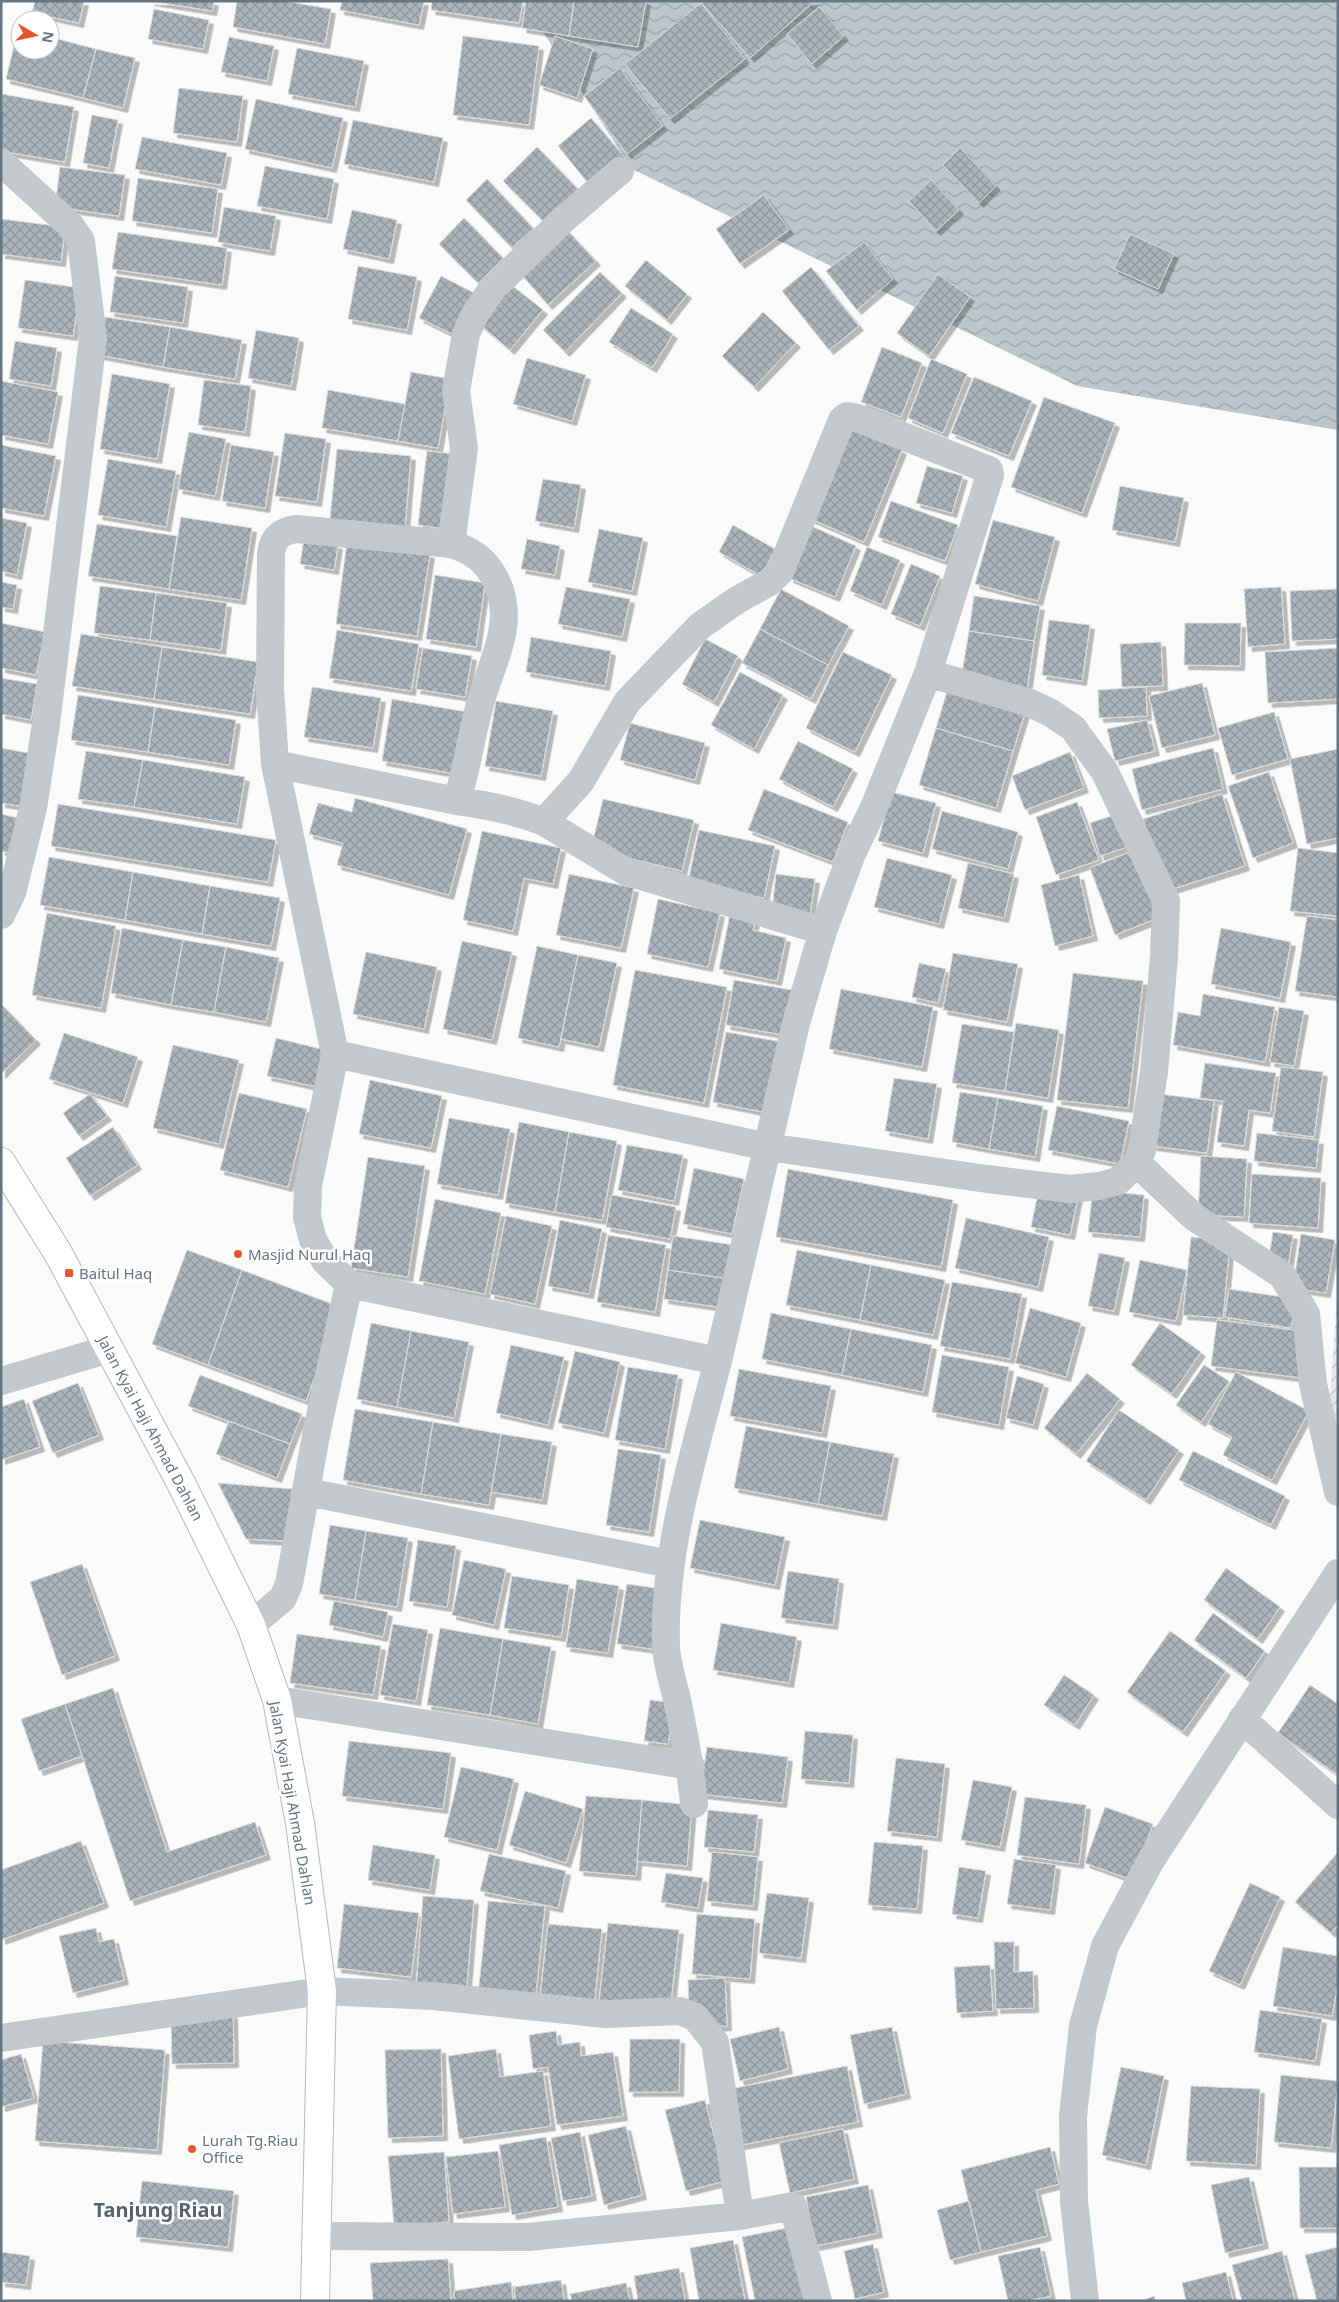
<svg xmlns="http://www.w3.org/2000/svg" width="1339" height="2302" font-family="'Noto Sans',sans-serif">
<style>
.industrial{fill:url(#industrial-furrows)}
.water{fill:url(#water-waves)}
.building{fill:url(#building-cross-hatch);stroke:#dcdcda;filter:url(#shadow)}
.lines{fill:none;stroke-linecap:round;stroke-linejoin:round}
.major-casing{stroke:#b5babe;stroke-width:30}
.minor{stroke:#c3c8cc;stroke-width:28}
.major{stroke:#fff;stroke-width:28}
.poi-dot{fill:#e4572e;stroke:#fff;stroke-width:2}
.labels{text-anchor:middle;dominant-baseline:central;stroke-width:5;stroke-linejoin:round;paint-order:stroke}
.poi-label{font-size:15px;fill:#657683;stroke:#fff;text-anchor:start}
.street-label{font-size:15px;fill:#657683;stroke:#fff}
.district-label{font-size:20px;font-weight:bold;fill:#57646e;stroke:#fff}
</style>
<defs>
<pattern id="industrial-furrows" width="10" height="10" patternUnits="userSpaceOnUse" patternTransform="scale(1.25)"><rect width="10" height="10" fill="#e8e9e9"/><path d="M-1 1l2-2M0 10L10 0M9 11l2-2" fill="none" stroke="#c0c1c2"/></pattern>
<pattern id="water-waves" width="16" height="10" patternUnits="userSpaceOnUse" patternTransform="scale(1.25)"><rect width="16" height="10" fill="#bbc7cb"/><path d="M0 5q4-4 8 0t8 0" fill="none" stroke="#9ca6aa"/></pattern>
<pattern id="building-cross-hatch" width="8" height="8" patternUnits="userSpaceOnUse" patternTransform="scale(1.25)"><rect width="8" height="8" fill="#aab3b9"/><path d="M0 0l8 8M0 8l8-8" fill="none" stroke="#8e969c"/></pattern>
<filter id="shadow"><feDropShadow dx="4.5" dy="4.5" stdDeviation="0" flood-color="#0004"/></filter>
</defs>
<rect width="100%" height="100%" fill="#fafaf8"/>
<!-- industrial -->
<path class="industrial" d="M1338,1282V1427L1328,1425Z"/>
<!-- water -->
<path class="water" d="M523,1H1338V430L1077,386L632,169Z"/>
<!-- building -->
<path class="building" d="M35,1H84L79,23L32,13Z
M150,1H214L212,11Z
M237,1H284L331,9L325,44L233,27Z
M342,1H424L419,25L340,10Z
M432,1H523L519,23L431,10Z
M526,1H574L569,36L522,28Z
M574,1H646L638,47L569,36Z
M700,1H815L750,58Z
M701,3L745,59L670,119L625,64Z
M819,7L844,36L812,64L787,34Z
M154,9L209,20L203,49L148,39Z
M18,29H20V50H50V37L96,49L83,98L6,79Z
M463,36L539,46L529,125L453,115Z
M555,36L593,49L577,98L539,85Z
M229,37L274,46L267,81L221,72Z
M297,48L364,61L355,107L288,94Z
M96,49L135,58L123,108L83,98Z
M620,68L663,126L627,154L584,96Z
M179,88L243,96L237,142L173,133Z
M2,94L74,107L65,162L1,151Z
M256,99L343,118L332,168L245,149Z
M92,115L118,120L109,168L83,163Z
M591,118L626,159L592,188L558,146Z
M353,120L443,138L434,182L344,164Z
M142,137L227,153L221,185L135,169Z
M537,147L578,189L544,222L503,181Z
M960,148L996,186L979,203L943,165Z
M265,166L334,179L327,219L257,206Z
M60,167L125,175L119,216L55,207Z
M138,178L218,189L212,233L132,221Z
M487,179L533,228L512,248L466,200Z
M931,180L959,210L936,231L909,201Z
M764,195L789,230L740,264L716,229Z
M224,207L276,216L270,251L218,242Z
M352,210L397,220L389,259L343,249Z
M464,218L503,258L478,283L439,244Z
M1,219L65,227L61,262L1,254Z
M567,230L596,261L548,305L520,273Z
M118,232L227,248L222,285L112,269Z
M1130,234L1174,254L1158,289L1114,269Z
M864,242L893,279L857,310L826,271Z
M646,260L687,294L667,320L625,286Z
M358,266L417,277L407,330L348,319Z
M811,267L859,326L829,350L782,291Z
M600,272L622,293L565,352L543,330Z
M938,274L970,297L929,356L897,333Z
M115,276L188,287L183,323L110,312Z
M441,276L476,294L456,336L419,318Z
M25,280L80,288L73,336L18,328Z
M509,283L543,310L510,350L478,323Z
M631,308L673,334L652,368L609,342Z
M763,312L796,343L754,387L722,356Z
M105,317L170,327L163,367L99,355Z
M170,327L242,340L235,379L163,367Z
M256,330L299,338L291,386L248,378Z
M15,341L57,348L51,386L9,379Z
M882,347L922,363L901,417L861,402Z
M527,358L586,375L572,421L513,404Z
M931,359L967,374L943,433L908,418Z
M411,372L450,379L438,448L398,441Z
M112,374L170,384L157,459L100,449Z
M974,377L1032,401L1009,456L951,433Z
M204,380L251,386L245,432L198,425Z
M1,381L58,392L48,444L1,435Z
M328,390L405,404L398,441L322,428Z
M1044,397L1115,423L1082,513L1011,487Z
M849,427L902,450L864,542L811,519Z
M189,432L226,439L215,496L178,489Z
M285,433L326,439L317,502L275,496Z
M1,445L56,456L44,516L1,508Z
M231,445L274,452L265,508L222,501Z
M337,449L411,456L405,527L330,519Z
M427,451L455,454L446,529L418,525Z
M108,459L176,471L166,527L98,515Z
M927,466L963,476L952,513L916,503Z
M543,479L581,485L574,528L535,521Z
M1120,486L1184,498L1175,542L1112,530Z
M891,501L958,525L945,561L878,537Z
M181,517L252,528L241,600L169,589Z
M1,518L27,523L17,575L1,571Z
M993,520L1055,537L1038,601L975,584Z
M97,524L177,536L169,589L88,576Z
M733,525L775,549L761,576L719,552Z
M811,526L856,546L835,597L789,578Z
M599,529L643,538L632,591L588,582Z
M304,539L338,545L334,570L300,564Z
M527,539L560,546L555,575L521,569Z
M347,542L430,554L417,636L336,624Z
M867,547L900,560L882,605L850,591Z
M911,564L940,576L920,626L891,614Z
M435,575L485,583L476,647L426,639Z
M1,582L17,585L13,609L1,607Z
M100,586L156,593L150,640L94,633Z
M566,587L630,599L622,637L558,624Z
M1281,587L1285,644L1248,647L1244,589Z
M781,589L849,626L828,665L760,629Z
M1338,589V639L1292,641L1290,591Z
M156,593L227,603L221,650L150,640Z
M974,596L1040,606L1034,641L969,631Z
M1049,620L1090,625L1082,681L1042,675Z
M1,623L45,632L36,675L1,668Z
M1185,623H1241L1240,666L1184,665Z
M760,629L828,665L811,699L742,663Z
M337,630L419,644L411,691L329,678Z
M969,631L1034,641L1027,689L961,679Z
M81,634L162,647L154,699L72,686Z
M531,637L611,651L605,686L526,672Z
M705,639L738,656L714,702L682,684Z
M1161,642L1163,686L1122,687L1120,644Z
M162,647L258,662L250,714L154,699Z
M423,648L472,656L465,697L416,689Z
M1338,648V699L1268,703L1265,652Z
M843,652L892,675L855,752L806,728Z
M740,672L783,695L754,749L711,725Z
M1,678L37,684L31,720L1,714Z
M1202,683L1215,735L1162,748L1149,696Z
M949,685L1026,709L1013,751L936,728Z
M312,687L381,698L373,748L304,737Z
M1146,687L1147,716L1099,718L1098,690Z
M78,695L155,707L148,752L71,740Z
M392,699L467,712L456,774L382,761Z
M496,701L553,711L541,776L485,766Z
M155,707L236,720L229,765L148,752Z
M1274,712L1288,759L1232,775L1218,728Z
M1147,720L1155,751L1115,761L1107,729Z
M630,723L705,743L695,780L620,760Z
M936,728L1013,751L996,808L919,785Z
M798,741L853,769L833,807L779,779Z
M1,748L34,754L25,807L1,803Z
M1213,748L1223,789L1142,810L1132,769Z
M1338,749V838L1307,844L1290,759Z
M86,751L143,760L134,807L78,799Z
M1070,752L1084,788L1025,810L1012,776Z
M143,760L245,777L237,824L134,807Z
M1269,772L1293,843L1253,858L1228,786Z
M764,789L848,822L833,862L748,830Z
M891,792L936,803L923,853L878,841Z
M1222,794L1245,866L1166,891L1143,819Z
M355,798L467,829L449,895L337,865L343,843L309,834L318,803L352,812Z
M603,799L694,820L682,871L591,849Z
M1077,802L1099,860L1056,875L1036,817Z
M58,804L276,840L268,882L51,846Z
M942,811L1018,832L1008,869L932,849Z
M1120,813L1130,846L1100,856L1090,823Z
M1,814L18,818L10,853L1,851Z
M699,830L775,846L764,898L688,882Z
M482,831L561,848L553,884L524,878L513,931L463,920Z
M1140,848L1165,915L1115,935L1090,868Z
M1298,848L1338,853V916L1290,911Z
M49,857L133,872L125,920L40,905Z
M887,858L952,875L939,924L874,907Z
M968,863L1014,874L1004,918L958,908Z
M133,872L210,886L202,934L125,920Z
M569,874L634,888L621,948L556,935Z
M776,874L815,879L810,915L772,910Z
M1079,875L1093,936L1055,946L1041,885Z
M210,886L280,898L271,946L202,934Z
M658,899L720,913L708,967L647,954Z
M731,909L756,915L753,930L786,938L777,981L719,969Z
M47,913L116,926L101,1008L32,995Z
M1307,916L1338,920V997L1295,991Z
M122,928L183,940L171,1005L111,993Z
M1221,928L1291,942L1280,998L1211,984Z
M183,940L226,947L214,1012L171,1005Z
M462,941L512,952L492,1040L443,1029Z
M537,946L578,955L559,1047L518,1038Z
M226,947L279,958L266,1022L214,1012Z
M366,952L437,967L424,1029L353,1014Z
M953,953L1018,964L1007,1022L943,1010Z
M578,955L617,963L599,1047L561,1039Z
M919,963L946,969L938,1003L912,997Z
M635,970L727,987L704,1103L613,1085Z
M1073,973L1143,981L1128,1108L1057,1100Z
M734,980L792,990L784,1035L726,1025Z
M841,989L933,1007L922,1067L829,1049Z
M1203,994L1275,1007L1265,1062L1173,1045L1178,1012L1200,1016Z
M1,1004L36,1040L1,1074Z
M1279,1007L1304,1011L1294,1066L1270,1062Z
M1016,1023L1059,1030L1048,1098L1005,1091Z
M962,1024L1014,1032L1005,1091L952,1083Z
M726,1032L782,1042L768,1113L713,1102Z
M64,1033L138,1057L123,1103L49,1079Z
M276,1038L325,1050L317,1087L267,1076Z
M173,1045L239,1060L219,1144L153,1128Z
M1205,1063L1276,1073L1270,1113L1249,1110L1244,1146L1217,1142L1223,1101L1200,1098Z
M1281,1067L1323,1072L1314,1137L1272,1131Z
M894,1078L937,1084L928,1139L885,1131Z
M370,1080L442,1096L431,1148L359,1134Z
M960,1092L998,1098L989,1149L952,1142Z
M239,1093L307,1109L288,1187L220,1170Z
M90,1094L107,1116L79,1136L63,1113Z
M1160,1094L1214,1101L1207,1153L1152,1146Z
M998,1098L1043,1106L1035,1157L989,1149Z
M1057,1106L1129,1121L1120,1164L1048,1150Z
M449,1118L510,1129L498,1195L437,1184Z
M519,1122L569,1132L555,1212L505,1203Z
M113,1127L137,1165L90,1196L66,1158Z
M569,1132L617,1141L602,1220L555,1212Z
M1257,1133L1319,1140L1316,1168L1254,1161Z
M627,1145L683,1155L674,1201L618,1190Z
M1201,1156L1247,1159L1244,1217L1198,1215Z
M368,1157L425,1166L408,1277L351,1268Z
M694,1168L744,1179L732,1234L683,1224Z
M788,1169L953,1200L941,1267L776,1237Z
M1252,1174L1321,1178L1318,1228L1249,1223Z
M1039,1188L1078,1196L1070,1235L1031,1227Z
M1093,1190L1144,1195L1140,1237L1088,1232Z
M612,1195L676,1207L670,1239L606,1227Z
M435,1199L501,1213L485,1294L419,1281Z
M506,1216L552,1226L535,1304L490,1294Z
M966,1218L1049,1237L1038,1287L955,1268Z
M560,1220L602,1229L589,1294L548,1286Z
M1273,1232L1293,1235L1288,1266L1268,1263Z
M1301,1234L1335,1240L1326,1293L1293,1288Z
M608,1235L666,1245L655,1312L597,1302Z
M673,1236L734,1245L729,1279L668,1270Z
M1191,1237L1230,1241L1223,1318L1183,1315Z
M187,1250L242,1270L208,1365L152,1344Z
M797,1250L871,1265L860,1320L786,1305Z
M1099,1253L1125,1258L1114,1311L1088,1306Z
M1140,1260L1187,1270L1176,1321L1129,1312Z
M871,1265L945,1280L933,1335L860,1320Z
M242,1270L340,1307L306,1401L208,1365Z
M668,1270L729,1279L725,1308L664,1299Z
M952,1282L1022,1294L1010,1359L940,1346Z
M1229,1289L1296,1299L1291,1328L1225,1317Z
M1030,1308L1081,1323L1066,1377L1015,1363Z
M771,1313L851,1329L842,1375L762,1359Z
M1217,1320L1308,1332L1302,1378L1211,1366Z
M371,1323L411,1331L397,1407L357,1399Z
M1160,1323L1201,1352L1172,1394L1131,1365Z
M851,1329L932,1345L923,1392L842,1375Z
M411,1331L469,1342L454,1418L397,1407Z
M511,1345L564,1357L548,1425L496,1413Z
M575,1351L620,1362L604,1433L558,1423Z
M942,1355L1009,1367L999,1425L932,1412Z
M1204,1365L1229,1381L1201,1422L1176,1405Z
M628,1367L678,1375L665,1449L615,1440Z
M739,1369L831,1386L822,1433L730,1416Z
M1236,1372L1309,1411L1272,1480L1223,1455L1232,1437L1208,1424Z
M1087,1373L1120,1399L1076,1454L1044,1428Z
M200,1375L302,1414L290,1444L188,1406Z
M1017,1376L1044,1384L1033,1425L1006,1418Z
M78,1383L99,1435L53,1453L32,1401Z
M24,1399L40,1447L1,1460V1407Z
M355,1409L433,1422L421,1494L343,1480Z
M1119,1410L1179,1450L1146,1500L1086,1461Z
M229,1421L290,1444L277,1478L216,1454Z
M433,1422L501,1434L489,1505L421,1494Z
M746,1426L830,1442L818,1504L734,1488Z
M501,1434L552,1442L542,1500L491,1492Z
M830,1442L894,1454L882,1516L818,1504Z
M618,1449L661,1455L649,1532L606,1525Z
M1193,1451L1285,1496L1271,1525L1179,1480Z
M218,1483L292,1489L287,1541L246,1539Z
M700,1520L785,1537L775,1585L690,1568Z
M330,1525L366,1531L355,1600L319,1594Z
M366,1531L408,1538L397,1607L355,1600Z
M418,1540L456,1546L447,1607L409,1601Z
M464,1560L506,1569L494,1625L452,1615Z
M82,1564L115,1656L62,1675L30,1582Z
M1226,1568L1280,1607L1258,1639L1204,1600Z
M788,1571L839,1579L833,1625L781,1618Z
M512,1576L569,1585L561,1637L504,1628Z
M577,1579L619,1586L608,1653L566,1647Z
M627,1584L662,1589L652,1649L617,1644Z
M334,1601L388,1612L383,1637L329,1625Z
M1213,1613L1265,1651L1246,1678L1194,1640Z
M721,1623L797,1637L789,1683L713,1670Z
M393,1624L428,1630L416,1701L380,1695Z
M440,1628L503,1639L490,1715L427,1705Z
M1170,1631L1226,1671L1183,1732L1127,1692Z
M297,1634L381,1646L373,1695L290,1683Z
M503,1639L551,1647L538,1724L490,1715Z
M1064,1675L1094,1695L1075,1725L1044,1705Z
M1310,1685L1338,1704V1775L1278,1733Z
M113,1688L167,1852L255,1822L266,1855L130,1901L65,1704Z
M650,1700L674,1703L668,1744L644,1741Z
M65,1704L82,1756L39,1771L21,1719Z
M805,1731L853,1735L849,1783L801,1779Z
M349,1741L451,1753L443,1809L342,1796Z
M707,1747L788,1757L782,1803L700,1794Z
M896,1758L945,1764L937,1837L887,1831Z
M461,1767L514,1779L497,1850L444,1837Z
M973,1780L1012,1787L1000,1847L961,1840Z
M525,1791L583,1809L566,1863L509,1845Z
M586,1796L642,1800L636,1876L579,1871Z
M1025,1797L1086,1805L1079,1864L1017,1855Z
M642,1800L692,1805L687,1866L637,1861Z
M1105,1807L1153,1824L1132,1880L1085,1863Z
M708,1810L758,1815L754,1852L704,1847Z
M81,1841L104,1903L1,1940V1870Z
M874,1842L923,1846L917,1909L868,1905Z
M373,1845L435,1855L430,1890L368,1880Z
M712,1852L758,1857L753,1906L707,1901Z
M1338,1852V1925L1331,1933L1295,1902Z
M489,1854L566,1871L558,1908L480,1891Z
M1014,1859L1056,1865L1050,1910L1007,1904Z
M959,1867L986,1871L978,1918L952,1914Z
M666,1873L703,1878L698,1908L661,1902Z
M1250,1883L1280,1897L1240,1985L1209,1971Z
M767,1893L809,1898L801,1958L759,1953Z
M423,1896L474,1900L466,1995L416,1991Z
M488,1901L545,1906L535,2002L478,1995Z
M344,1904L419,1913L411,1977L337,1968Z
M697,1914L755,1919L750,1979L692,1974Z
M608,1923L679,1930L670,2010L599,2002Z
M548,1924L602,1929L594,2006L540,2000Z
M96,1928L99,1942L114,1939L124,1980L73,1993L59,1936Z
M994,1942H1014V1972L1033,1971L1034,2008L996,2009Z
M1283,1947L1338,1956V1983L1332,2016L1273,2006Z
M990,1965L993,2011L957,2013L954,1967Z
M725,1978L727,2026L705,2027L689,2010L688,1980Z
M1260,2010L1322,2019L1315,2061L1254,2052Z
M233,2014L234,2063L172,2064L171,2016Z
M779,2027L788,2069L740,2081L730,2039Z
M892,2027L906,2094L864,2104L850,2035Z
M556,2031L558,2045L580,2042L581,2056L613,2052L623,2116L557,2125L548,2067L533,2069L529,2035Z
M630,2039H680L679,2092H629Z
M43,2041L165,2050L157,2150L35,2141Z
M441,2049L443,2136L388,2138L385,2050Z
M496,2049L500,2077L543,2071L551,2126L459,2139L448,2056Z
M21,2054L34,2098L1,2107V2060Z
M847,2066L858,2122L736,2146L725,2090Z
M1121,2067L1164,2076L1146,2165L1102,2155Z
M1281,2075L1338,2081L1331,2148L1274,2142Z
M1191,2086L1260,2089L1256,2165L1186,2161Z
M705,2100L725,2181L686,2191L665,2110Z
M626,2126L642,2195L604,2205L588,2135Z
M843,2129L854,2179L790,2193L779,2143Z
M580,2132L592,2196L563,2201L551,2138Z
M546,2137L558,2207L512,2215L499,2145Z
M1050,2147L1059,2184L1036,2190L1047,2236L981,2252L961,2170Z
M498,2151L505,2207L453,2214L446,2157Z
M444,2152L449,2222L394,2226L388,2156Z
M1299,2167H1338V2228H1300Z
M1249,2177L1264,2244L1225,2253L1211,2185Z
M142,2181L234,2191L228,2247L136,2237Z
M868,2185L878,2233L815,2246L806,2197Z
M969,2201L981,2252L950,2260L937,2210Z
M797,2226L812,2301H755L742,2237Z
M733,2240L745,2301H699L690,2248Z
M873,2244L884,2292L855,2299L844,2251Z
M1040,2247L1051,2296L1028,2301H1008L998,2256Z
M1338,2247V2301H1317L1305,2255Z
M1282,2251L1295,2301H1242L1232,2265Z
M1,2252L30,2256L26,2285L1,2282Z
M448,2259L451,2301H373L370,2263Z
M679,2268L685,2301H638L634,2276Z
M1226,2272L1233,2301H1186L1182,2283Z
M561,2280L564,2301H516L514,2287Z
M511,2282L513,2301H455L454,2291Z
M626,2283L630,2301H572L570,2294Z
M1154,2296L1156,2301H1141Z"/>
<g class="lines">
<defs>
<path id="major" d="M1,1162L58,1253L182,1485L251,1625L277,1700L300,1823L322,1991L315,2301"/>
</defs>
<!-- major casing -->
<use href="#major" class="major-casing"/>
<!-- minor -->
<path class="minor" d="M1,162L70,225L81,241L93,338L46,724L33,808L12,893L1,915
M451,544L464,448L456,391L466,334L475,314L493,288L563,220L620,171
M275,764L457,801C488,805 516,811 544,822L581,781L627,702L700,626L737,600L768,583L780,572L842,420L847,416L857,418L989,470L990,475L928,673L875,805L851,856L823,931L796,1023L718,1361L349,1284
M544,822L625,871L823,931
M335,1054L768,1147L987,1179L1070,1189L1099,1186L1118,1181L1137,1163L1142,1150L1154,1072L1164,957L1166,901L1105,772L1073,728L1051,713L1030,703L928,673
M1137,1163L1194,1217L1282,1275L1306,1314L1313,1384L1338,1492
M1,1381L109,1349
M307,1492L670,1564
M251,1625L283,1598L289,1584L317,1430L349,1284L326,1262L313,1240L307,1217L308,1186L335,1054L275,764L270,689L271,553C273,537 282,531 297,529L451,544C470,550 483,558 493,575C519,619 492,660 480,704C471,736 467,768 457,801
M277,1700L691,1766
M1242,1719L1338,1805
M694,1804C691,1768 684,1734 677,1699C673,1683 667,1664 666,1647C663,1550 694,1454 718,1361
M1,2038L322,1991L433,1996L606,2014L680,2011L695,2017L715,2042L740,2216
M318,2236L528,2237L740,2216L793,2206L818,2301
M1085,2301L1074,2201L1073,2116L1083,2026L1105,1946L1151,1860L1338,1573"/>
<!-- major -->
<use href="#major" class="major"/>
</g>
<!-- markers -->
<g class="poi-dot">
<circle cx="238" cy="1254" r="5"/>
<rect x="64" y="1268" width="10" height="10" rx="2.5"/>
<circle cx="192" cy="2149" r="5"/>
</g>
<g class="labels">
<!-- poi labels -->
<g class="poi-label">
<text x="248" y="1254">Masjid Nurul Haq</text>
<text x="79" y="1273">Baitul Haq</text>
<text x="202" y="2140">Lurah Tg.Riau<tspan x="202" dy="17">Office</tspan></text>
</g>
<!-- street labels -->
<g class="street-label">
<text transform="translate(151 1428) rotate(62)">Jalan Kyai Haji Ahmad Dahlan</text>
<text transform="translate(293 1803) rotate(80)">Jalan Kyai Haji Ahmad Dahlan</text>
</g>
<!-- district labels -->
<g class="district-label">
<text x="158" y="2209">Tanjung Riau</text>
</g>
</g>
<!-- border -->
<rect width="1339" height="2302" fill="none" stroke="#657683" stroke-width="5"/>
<!-- north arrow -->
<g transform="translate(35 35) rotate(99)"><circle r="24" fill="#ffffff" stroke="#c1c8cd"/>
<path d="M0-4L9 19L0 12L-9 19Z" fill="#e4572e"/>
<text y="-8" font-size="14" font-weight="bold" text-anchor="middle" fill="#657683">N</text>
</g>
</svg>
